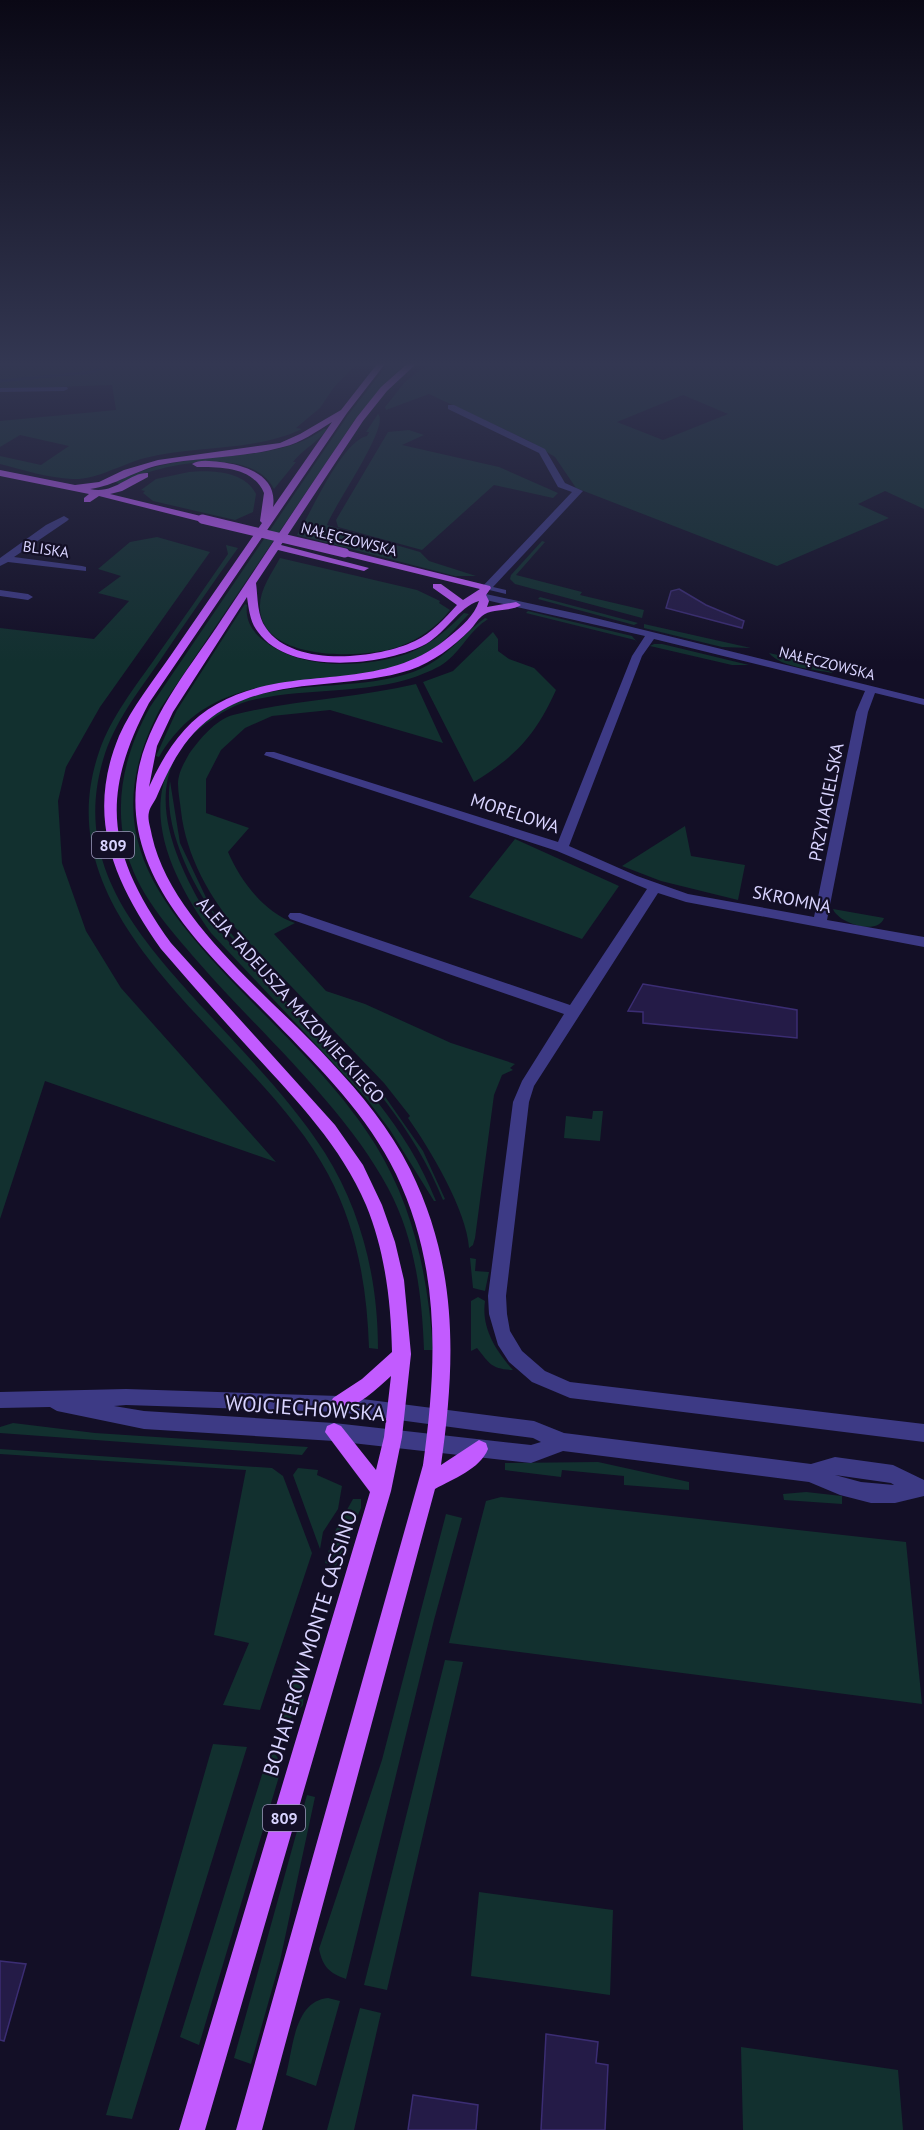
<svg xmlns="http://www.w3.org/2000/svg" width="924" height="2130" font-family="'PT Sans',sans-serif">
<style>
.green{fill:#12302f;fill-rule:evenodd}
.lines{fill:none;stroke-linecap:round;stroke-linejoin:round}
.stream{stroke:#0c2248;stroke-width:3}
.building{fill:#241b47;stroke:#3b2d73;stroke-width:1.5}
.minor{fill:#3d3a85;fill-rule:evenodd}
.major{fill:#c25bff;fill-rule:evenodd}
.major-bridge{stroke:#c25bff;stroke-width:9}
.labels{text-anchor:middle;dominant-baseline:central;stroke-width:4.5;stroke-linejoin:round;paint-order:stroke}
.far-street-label{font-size:15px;fill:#d9d4ff;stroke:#130f26}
.shield{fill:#130f26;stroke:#9e99be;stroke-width:1.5}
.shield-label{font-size:16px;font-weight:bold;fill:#d9d4ff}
.street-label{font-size:18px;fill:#d9d4ff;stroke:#130f26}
.near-street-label{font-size:21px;fill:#d9d4ff;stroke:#130f26}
</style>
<rect width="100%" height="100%" fill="#130f26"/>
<!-- green -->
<path class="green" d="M0,364H357L334,387L320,408L296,428L302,429C253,452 196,445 145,458C119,465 97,480 72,479C49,478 23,470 0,464V456L41,465L69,446L20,435L0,447V421L116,410L112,385L0,389Z
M388,364H406L391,377L356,418L160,709C101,822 147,890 225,974C276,1028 335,1080 375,1144C414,1207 428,1277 433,1350H424C422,1295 415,1238 388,1188C344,1106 261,1034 199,963C169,928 136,893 125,846C114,797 126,750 150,707L348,415Z
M428,364H924V509L885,491L858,504L889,518L777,566L576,488L555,457L529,441L429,394L386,410L385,407L405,382ZM683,395L728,414L663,440L617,422Z
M378,414C391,425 333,507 327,525L420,552L429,561L476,576H455L297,535C312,511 342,441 367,436L369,432H366Z
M324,429H327C317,443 302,450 293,462H296L274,489C251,443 155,465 119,484L116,482C138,471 161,464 186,461C230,454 286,457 324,429Z
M409,430L424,435L402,445L499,467L558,493L553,498L494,485L422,550L338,527L336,520L388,432Z
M189,472C211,470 245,471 256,494L253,512L235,520L153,501L143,493L145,491L141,490L156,479Z
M157,537L210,552L100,707L66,767L58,801L62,863L86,931L121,988L276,1162L45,1081L0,1219V628L94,639L129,601L98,593L121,576L98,569L130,542Z
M542,541L545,542L516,575L582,592L580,595L644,610L642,618L515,584L510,579L511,575Z
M226,545L238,548C212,584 186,622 161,659C139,691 114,722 103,760C72,866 140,938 205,1010C247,1056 292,1101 325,1153C362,1212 378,1280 378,1349L369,1348C367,1287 357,1228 328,1174C257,1039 39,928 99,752C111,717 135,687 156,657C180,623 204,589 228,554Z
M280,558L417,590L440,601L439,603L450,610C437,627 418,640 398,647C363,659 262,662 260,608C259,590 272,573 280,558Z
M540,597L638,623L634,625L538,599Z
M245,604L247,605C245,620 252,631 263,640C301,671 366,668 409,653C432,644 448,629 464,613L469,614C453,630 436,653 414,661C325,694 216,659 159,757L156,756L177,710Z
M528,611L632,636L638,643L635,640L526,613Z
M485,618L488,619C470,630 463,648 447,661C439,668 425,673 415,677C364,694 309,688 257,699C238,702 220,713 204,725C136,776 172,857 208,916C225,940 246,960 266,981C331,1049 401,1112 436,1201H434L390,1130L366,1098L211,933C169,874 132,797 191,736C208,718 227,704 251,697C304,681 361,690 413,672C444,661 460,637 485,618Z
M644,624L751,648L722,647L644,628Z
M493,632L498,639V651L509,659L534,668L556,690C535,736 516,756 474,782L423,682L453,671Z
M654,644H662L749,665H732L650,646Z
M769,653L835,668L832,673C813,669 782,668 769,653Z
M416,684L443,743L330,710L272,716L245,728L221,750L206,779V813L249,828L228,852C241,882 265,913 295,923L274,934L326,991L365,1004L451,1043L515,1064L510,1068L513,1070L502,1075L494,1095L475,1238L473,1245L469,1248C467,1211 430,1149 408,1118L410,1116L384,1083L239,932C210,898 186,856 181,811C180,802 178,792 178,784C178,773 184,763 189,754C199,740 215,720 233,715C293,700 356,698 416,684Z
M170,781L180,843L212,910L239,943L386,1098L423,1151L445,1199L443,1200C400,1093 307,1016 229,935C198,896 162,833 170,781Z
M685,826L691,856L745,865L738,900L661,881L622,866Z
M515,839L619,886L582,939L469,897Z
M833,909L884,918C878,936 838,923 833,909Z
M593,1111H603L600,1141L564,1138L566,1116L592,1119Z
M470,1258L476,1259L475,1271L489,1272L485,1291L473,1288Z
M478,1297L485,1301C481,1328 496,1351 513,1370C491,1369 490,1364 477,1348L471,1351V1301Z
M13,1423L95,1433L308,1447L302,1455L0,1433V1427Z
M0,1449L272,1468L283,1476L312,1553L260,1710L223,1705L249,1643L214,1635L246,1470L0,1454Z
M598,1462L689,1482V1490L624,1485V1476L562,1470L561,1477L505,1470V1463Z
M298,1468L318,1470L317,1475L342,1486L338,1509L323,1532L320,1549L293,1475Z
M806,1492L842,1496V1504L784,1500L783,1494Z
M501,1497L906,1542L922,1704L449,1643L486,1501Z
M353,1499H361V1508L336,1566L325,1563L334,1533Z
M446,1514L462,1518L434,1620L346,1979C329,1973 323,1967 319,1949L382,1760Z
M445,1660L463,1662L387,1990L364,1985Z
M297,1661L306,1663L303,1705L288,1721H278Z
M213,1744L247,1747L132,2119L106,2115Z
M270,1749C279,1756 280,1762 280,1773L199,2045L180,2037Z
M307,1795L315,1797L280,1961L251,2064L234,2058Z
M479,1892L613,1910L610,1995L471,1976Z
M328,1998L340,2001L316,2086L286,2075C293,2049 294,2001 328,1998Z
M360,2008L381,2013L354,2130H327Z
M741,2047L898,2070L903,2130H743Z"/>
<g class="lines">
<!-- stream -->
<path class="stream" d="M0,381L92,372L110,364"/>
</g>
<!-- building -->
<path class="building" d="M679,589L706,605L744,621L742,628L666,608L671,591Z
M643,984L797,1010V1038L643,1023V1012L628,1011Z
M0,1961L26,1964L4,2041L0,2040Z
M546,2034L598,2042L596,2063L608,2065L605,2130H541Z
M413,2095L478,2105L476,2130H408Z"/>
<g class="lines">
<!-- minor -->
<path class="minor" d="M67,387L68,389L64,391L0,392V388Z
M448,405H454L545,449L565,483L583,491L493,587L506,590V594L481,588L572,492L558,487L539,453L448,409Z
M64,516L69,519L67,521L14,557L82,566L86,567V571L8,562L0,566V558L46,525Z
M0,590L28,594L33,597L28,600L0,596Z
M481,593L583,615L924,699V705L875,693L868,712L827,920L924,937V947L686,902L658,893L534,1086L529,1102L506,1296L507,1314L510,1331L522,1351L545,1371L570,1382L924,1424V1442L570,1398L532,1382L509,1362L498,1345L489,1314L488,1296L513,1102L522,1081L564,1014L290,919L288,916L290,913H300L570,1005L647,889L557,851L264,755L266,752H274L558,842L632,656L645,636L477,598V594ZM654,639L865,691L856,712L814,917L688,894L637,876L569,846L642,656Z
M126,1389L339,1396L534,1421L564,1433L811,1464L835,1457L893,1465L924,1480V1496L895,1503H871L840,1495L809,1482L563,1451L531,1463L334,1441L144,1429L57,1411L50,1407L0,1408V1392ZM126,1405L339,1412L533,1438L541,1442L531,1445L334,1423L144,1411L114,1406ZM835,1475L891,1483L894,1485L861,1482Z"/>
<!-- major -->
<path class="major" d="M377,364H385L347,413L149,703C98,799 109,856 171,943L335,1125L363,1165L382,1205L395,1242L404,1280L411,1354L402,1437L391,1491L205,2130H179L370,1492L325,1432L327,1426L334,1423L341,1426L376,1470L384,1437L391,1376C376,1390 359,1405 339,1412L333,1410L330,1404L333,1398L362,1379L392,1352C391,1302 385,1251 366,1205C341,1146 297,1101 255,1055C223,1020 192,985 161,949C114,882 85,818 119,736C132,707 153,681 171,655C201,611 232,567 262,523L260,521L264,493C253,467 221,467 197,467L192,464C199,459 211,461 220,462C245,465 278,475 273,507L332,422C317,431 301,443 283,447C244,458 200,457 160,465C136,470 115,486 90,489C115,495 129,472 148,473V477L122,491L110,494L205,517V521L202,522L99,496L90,502H84V498L89,494L0,476V470L75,485L99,482L124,470L158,460L280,443L300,434L341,410Z
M407,364H416L387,391L363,421L281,545L369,568L364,571L278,550L256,583C258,598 257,616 266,628C293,668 377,659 415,641C432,633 444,619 457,605L433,588V584H441L463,600L480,589L341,555L340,553L345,550L490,586L491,588L486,595L489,601L487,607L516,602L521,605C511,612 491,608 482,616C477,620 474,626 470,630C453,647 433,662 410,670C344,691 270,675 212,717C184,737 170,766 157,796C155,801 150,807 149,812C147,819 151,829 152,836C171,922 273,998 331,1062C361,1094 390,1129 410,1169C458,1266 456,1360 441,1465L479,1440L486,1443L488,1449C480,1469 453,1479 435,1489L262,2130H236L423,1465C437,1365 441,1268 396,1174C368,1116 320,1068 275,1022C208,953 116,875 139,767C152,711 192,665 222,619C267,552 311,484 357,417L381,387ZM247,597C249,610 250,622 258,632C289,675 380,666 422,646C444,636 459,606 479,601C474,616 462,626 450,636C380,696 294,661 217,704C184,722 164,754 149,787L157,746L173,712Z"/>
<!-- major-bridge -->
<path class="major-bridge" d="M202,519L345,553"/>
</g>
<!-- sky -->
<linearGradient id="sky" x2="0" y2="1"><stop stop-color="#0a0815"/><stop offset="0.55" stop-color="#333752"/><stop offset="1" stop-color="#333752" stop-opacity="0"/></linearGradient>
<rect width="924" height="662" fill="url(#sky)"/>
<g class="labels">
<!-- far-street labels -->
<g class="far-street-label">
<text transform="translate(349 539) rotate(14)">NAŁĘCZOWSKA</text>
<text transform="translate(46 549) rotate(8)">BLISKA</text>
<text transform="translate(827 663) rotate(14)">NAŁĘCZOWSKA</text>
</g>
<!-- shield labels -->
<g class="shield">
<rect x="92" y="832" width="42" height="26" rx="4.5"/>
<rect x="263" y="1805" width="42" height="26" rx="4.5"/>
</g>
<g class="shield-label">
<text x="113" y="845">809</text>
<text x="284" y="1818">809</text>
</g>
<!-- street labels -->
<g class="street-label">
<text transform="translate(826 802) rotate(-79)">PRZYJACIELSKA</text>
<text transform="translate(515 813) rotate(18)">MORELOWA</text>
<text transform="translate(792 899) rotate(11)">SKROMNA</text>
<text transform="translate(291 1000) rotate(48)">ALEJA TADEUSZA MAZOWIECKIEGO</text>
</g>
<!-- near-street labels -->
<g class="near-street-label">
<text transform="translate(305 1408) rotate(4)">WOJCIECHOWSKA</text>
<text transform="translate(310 1643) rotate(-73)">BOHATERÓW MONTE CASSINO</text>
</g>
</g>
</svg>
